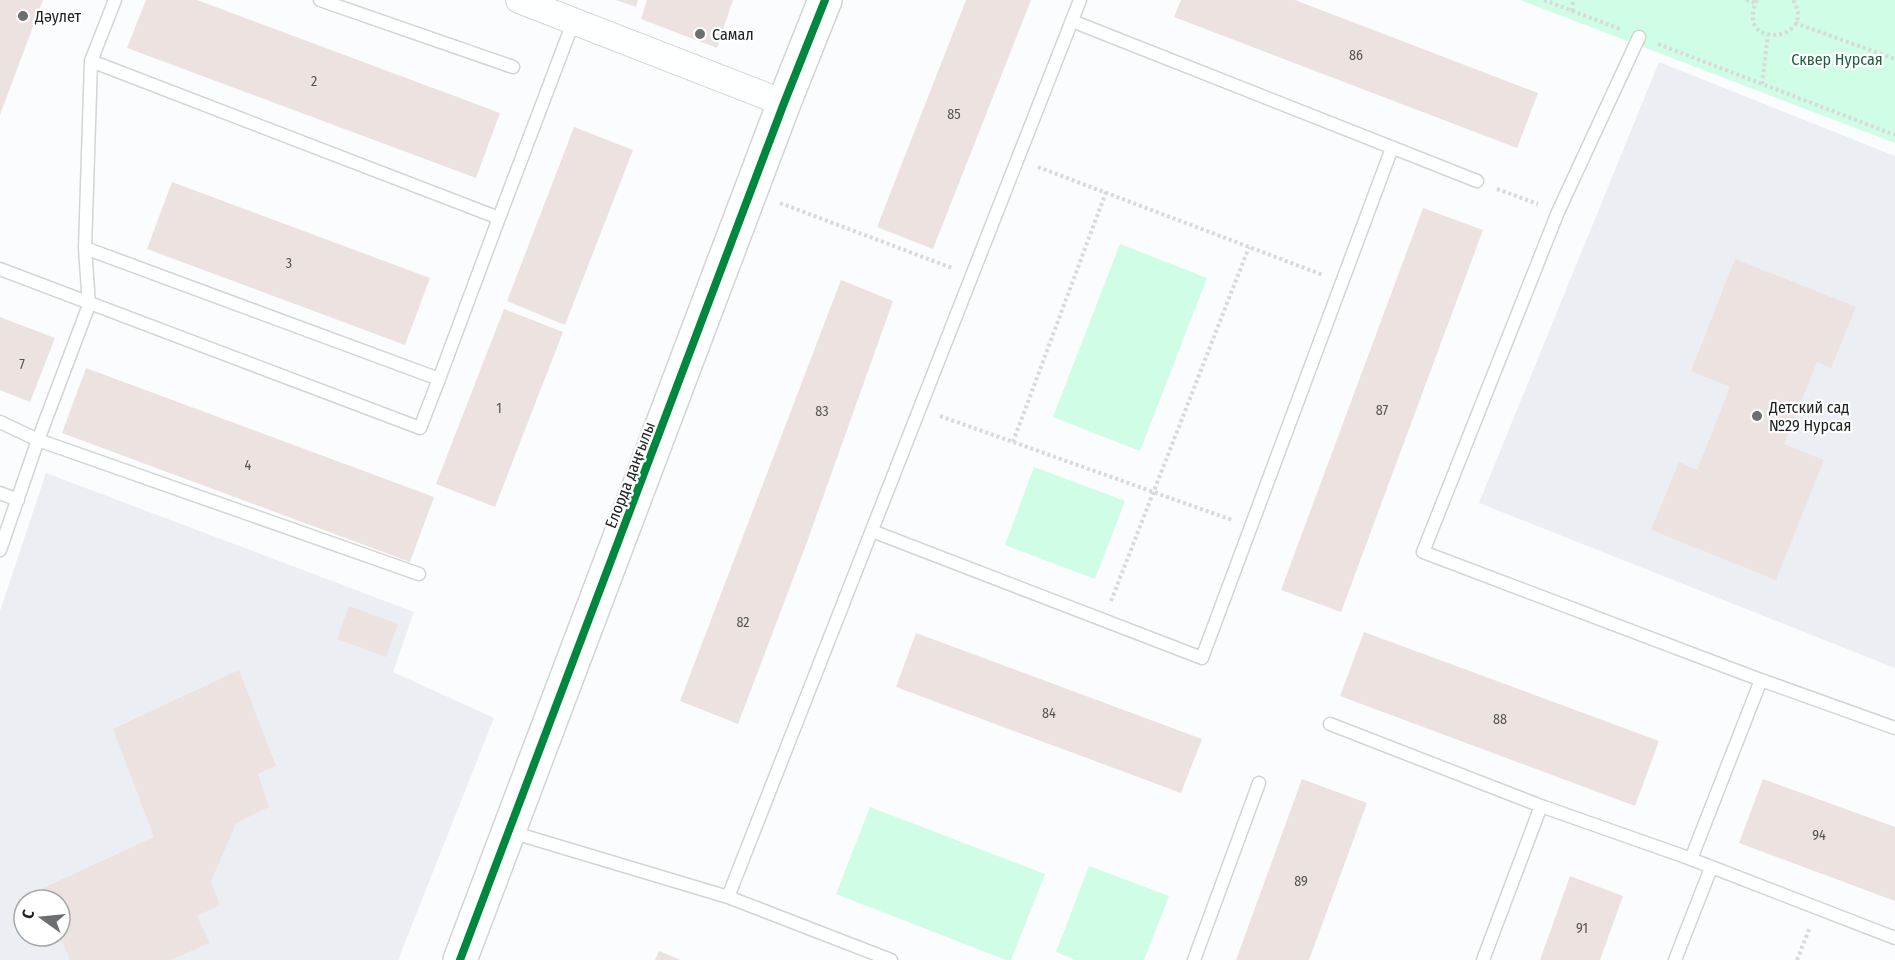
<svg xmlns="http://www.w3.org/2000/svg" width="1895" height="960" font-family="'Fira Sans Condensed',sans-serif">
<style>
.built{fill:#ebeef3;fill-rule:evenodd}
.green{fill:#d0fde5}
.building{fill:#ece3e1}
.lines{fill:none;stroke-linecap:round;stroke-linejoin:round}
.lane-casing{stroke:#d3d4d5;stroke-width:15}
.street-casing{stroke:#d3d4d5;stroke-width:28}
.secondary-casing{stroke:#d3d4d5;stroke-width:36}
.path{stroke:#d9d9da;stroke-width:4;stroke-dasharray:3 3;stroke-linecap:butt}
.lane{stroke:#feffff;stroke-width:12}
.street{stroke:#feffff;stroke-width:26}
.secondary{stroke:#feffff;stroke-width:33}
.cycleway-casing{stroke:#fff;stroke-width:11}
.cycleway{stroke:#00873e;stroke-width:8}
.poi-dot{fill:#6d6e6f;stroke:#fff;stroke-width:2}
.labels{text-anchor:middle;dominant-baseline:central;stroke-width:4.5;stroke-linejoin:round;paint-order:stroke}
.number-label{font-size:14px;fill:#555354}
.poi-label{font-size:16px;fill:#212223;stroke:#fff;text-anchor:start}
.park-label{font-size:16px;fill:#215f42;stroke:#fff}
.street-label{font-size:16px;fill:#212223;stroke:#fff}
</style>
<rect width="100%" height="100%" fill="#fbfcfd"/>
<!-- built -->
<path class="built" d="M1659,62L1895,156V668L1479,503Z
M46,473L414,612L393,672L494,718L398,960H0V611ZM24,900H60V936H24Z"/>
<!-- green -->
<path class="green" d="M1520,0H1895V143Z
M1120,244L1207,278L1140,451L1053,417Z
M1034,467L1125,501L1095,579L1005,545Z
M870,807L1045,874L1011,960H1006L836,894Z
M1089,866L1169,896L1144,960H1076L1056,952Z"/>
<!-- building -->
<path class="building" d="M0,0H43L0,115Z
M146,0H197L500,113L476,178L127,48Z
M616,0H638L636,7Z
M647,0H733L717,48L641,19Z
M966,0H1031L933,249L877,227Z
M1181,0H1295L1538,93L1517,148L1174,17Z
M574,127L633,150L565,325L507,301Z
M172,182L430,278L405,345L147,249Z
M1423,208L1483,230L1341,612L1281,590Z
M1735,259L1856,307L1831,368L1817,362L1784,444L1824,460L1776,580L1651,530L1679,462L1697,470L1730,387L1691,371Z
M841,280L893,301L807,542L738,724L680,701Z
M504,309L563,332L495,507L436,484Z
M0,317L55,338L30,402L0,390Z
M86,368L434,497L410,562L62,433Z
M349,606L398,624L386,657L337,639Z
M1364,632L1659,741L1635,806L1340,696Z
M916,633L1202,739L1181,793L896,687Z
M239,670L276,766L258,774L269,807L236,823L211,882L220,905L197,916L210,943L170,960H70L60,936V900H46L41,889L154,837L113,729Z
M1302,779L1367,803L1309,960H1236Z
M1763,779L1895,827V901L1739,843Z
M1570,876L1623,896L1600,960H1540Z
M659,951L681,960H655Z"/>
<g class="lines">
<defs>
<path id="lane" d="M320,0L513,67
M1072,21L1477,181
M1639,37L1558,212L1423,552L1761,680L1691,859
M91,61L499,218L574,20
M85,248L439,379L499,218
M0,269L420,428L439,379
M0,422L38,440L419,574
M0,493L18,500
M872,531L1202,658L1392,148
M0,550L38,440L89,305L85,248L91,61L115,0
M1761,680L1895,728
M1330,724L1541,806L1683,856L1895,938
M511,832L728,897L891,960
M728,897L1080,0
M1194,960L1259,783
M1483,960L1541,806
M1675,960L1711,868"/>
<path id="street" d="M519,0L784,103"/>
<path id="secondary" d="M460,960L784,103L825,0"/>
</defs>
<!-- lane casing -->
<use href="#lane" class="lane-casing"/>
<!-- street casing -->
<use href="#street" class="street-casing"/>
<!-- secondary casing -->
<use href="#secondary" class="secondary-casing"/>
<!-- path -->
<path class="path" d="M1544,0L1620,29
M1746,0L1755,3
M1757,0C1733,51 1819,42 1793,0
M1572,11L1573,0
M1795,23L1895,59
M1658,44L1895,135
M1762,84L1768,35
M1038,167L1323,275
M1497,189L1538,204
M780,203L952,268
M940,416L1232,520
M1013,442L1106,192
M1111,601L1249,247
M1797,960L1810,927"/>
<!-- lane -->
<use href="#lane" class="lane"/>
<!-- street -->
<use href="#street" class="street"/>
<!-- secondary -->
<use href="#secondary" class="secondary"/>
<defs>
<path id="cycleway" d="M460,960L784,103L825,0"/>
</defs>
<!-- cycleway casing -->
<use href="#cycleway" class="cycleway-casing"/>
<!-- cycleway -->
<use href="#cycleway" class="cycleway"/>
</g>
<!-- markers -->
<g class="poi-dot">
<circle cx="23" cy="16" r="6"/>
<circle cx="700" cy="34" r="6"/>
<circle cx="1757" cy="416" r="6"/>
</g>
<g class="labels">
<!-- number labels -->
<g class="number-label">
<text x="1356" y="55">86</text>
<text x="314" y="81">2</text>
<text x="954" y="114">85</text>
<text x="289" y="263">3</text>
<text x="22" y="364">7</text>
<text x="499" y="408">1</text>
<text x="1382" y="410">87</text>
<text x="822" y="411">83</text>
<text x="248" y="465">4</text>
<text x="743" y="622">82</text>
<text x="1049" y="713">84</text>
<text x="1500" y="719">88</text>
<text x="1819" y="835">94</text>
<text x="1301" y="881">89</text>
<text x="1582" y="928">91</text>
</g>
<!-- poi labels -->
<g class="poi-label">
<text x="35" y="16">Дәулет</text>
<text x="712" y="34">Самал</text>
<text x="1769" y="407">Детский сад<tspan x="1769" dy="18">№29 Нурсая</tspan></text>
</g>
<!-- park labels -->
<g class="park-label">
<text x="1837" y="59">Сквер Нурсая</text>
</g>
<!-- street labels -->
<g class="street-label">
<text transform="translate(630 475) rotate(-69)">Елорда даңғылы</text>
</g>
</g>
<!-- north arrow -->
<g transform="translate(42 918) rotate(285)"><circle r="28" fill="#ffffff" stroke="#a6a7a7" stroke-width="1.5"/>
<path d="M0-4.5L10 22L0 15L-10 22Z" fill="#6d6e6f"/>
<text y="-9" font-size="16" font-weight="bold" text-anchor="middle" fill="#212223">С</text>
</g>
</svg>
